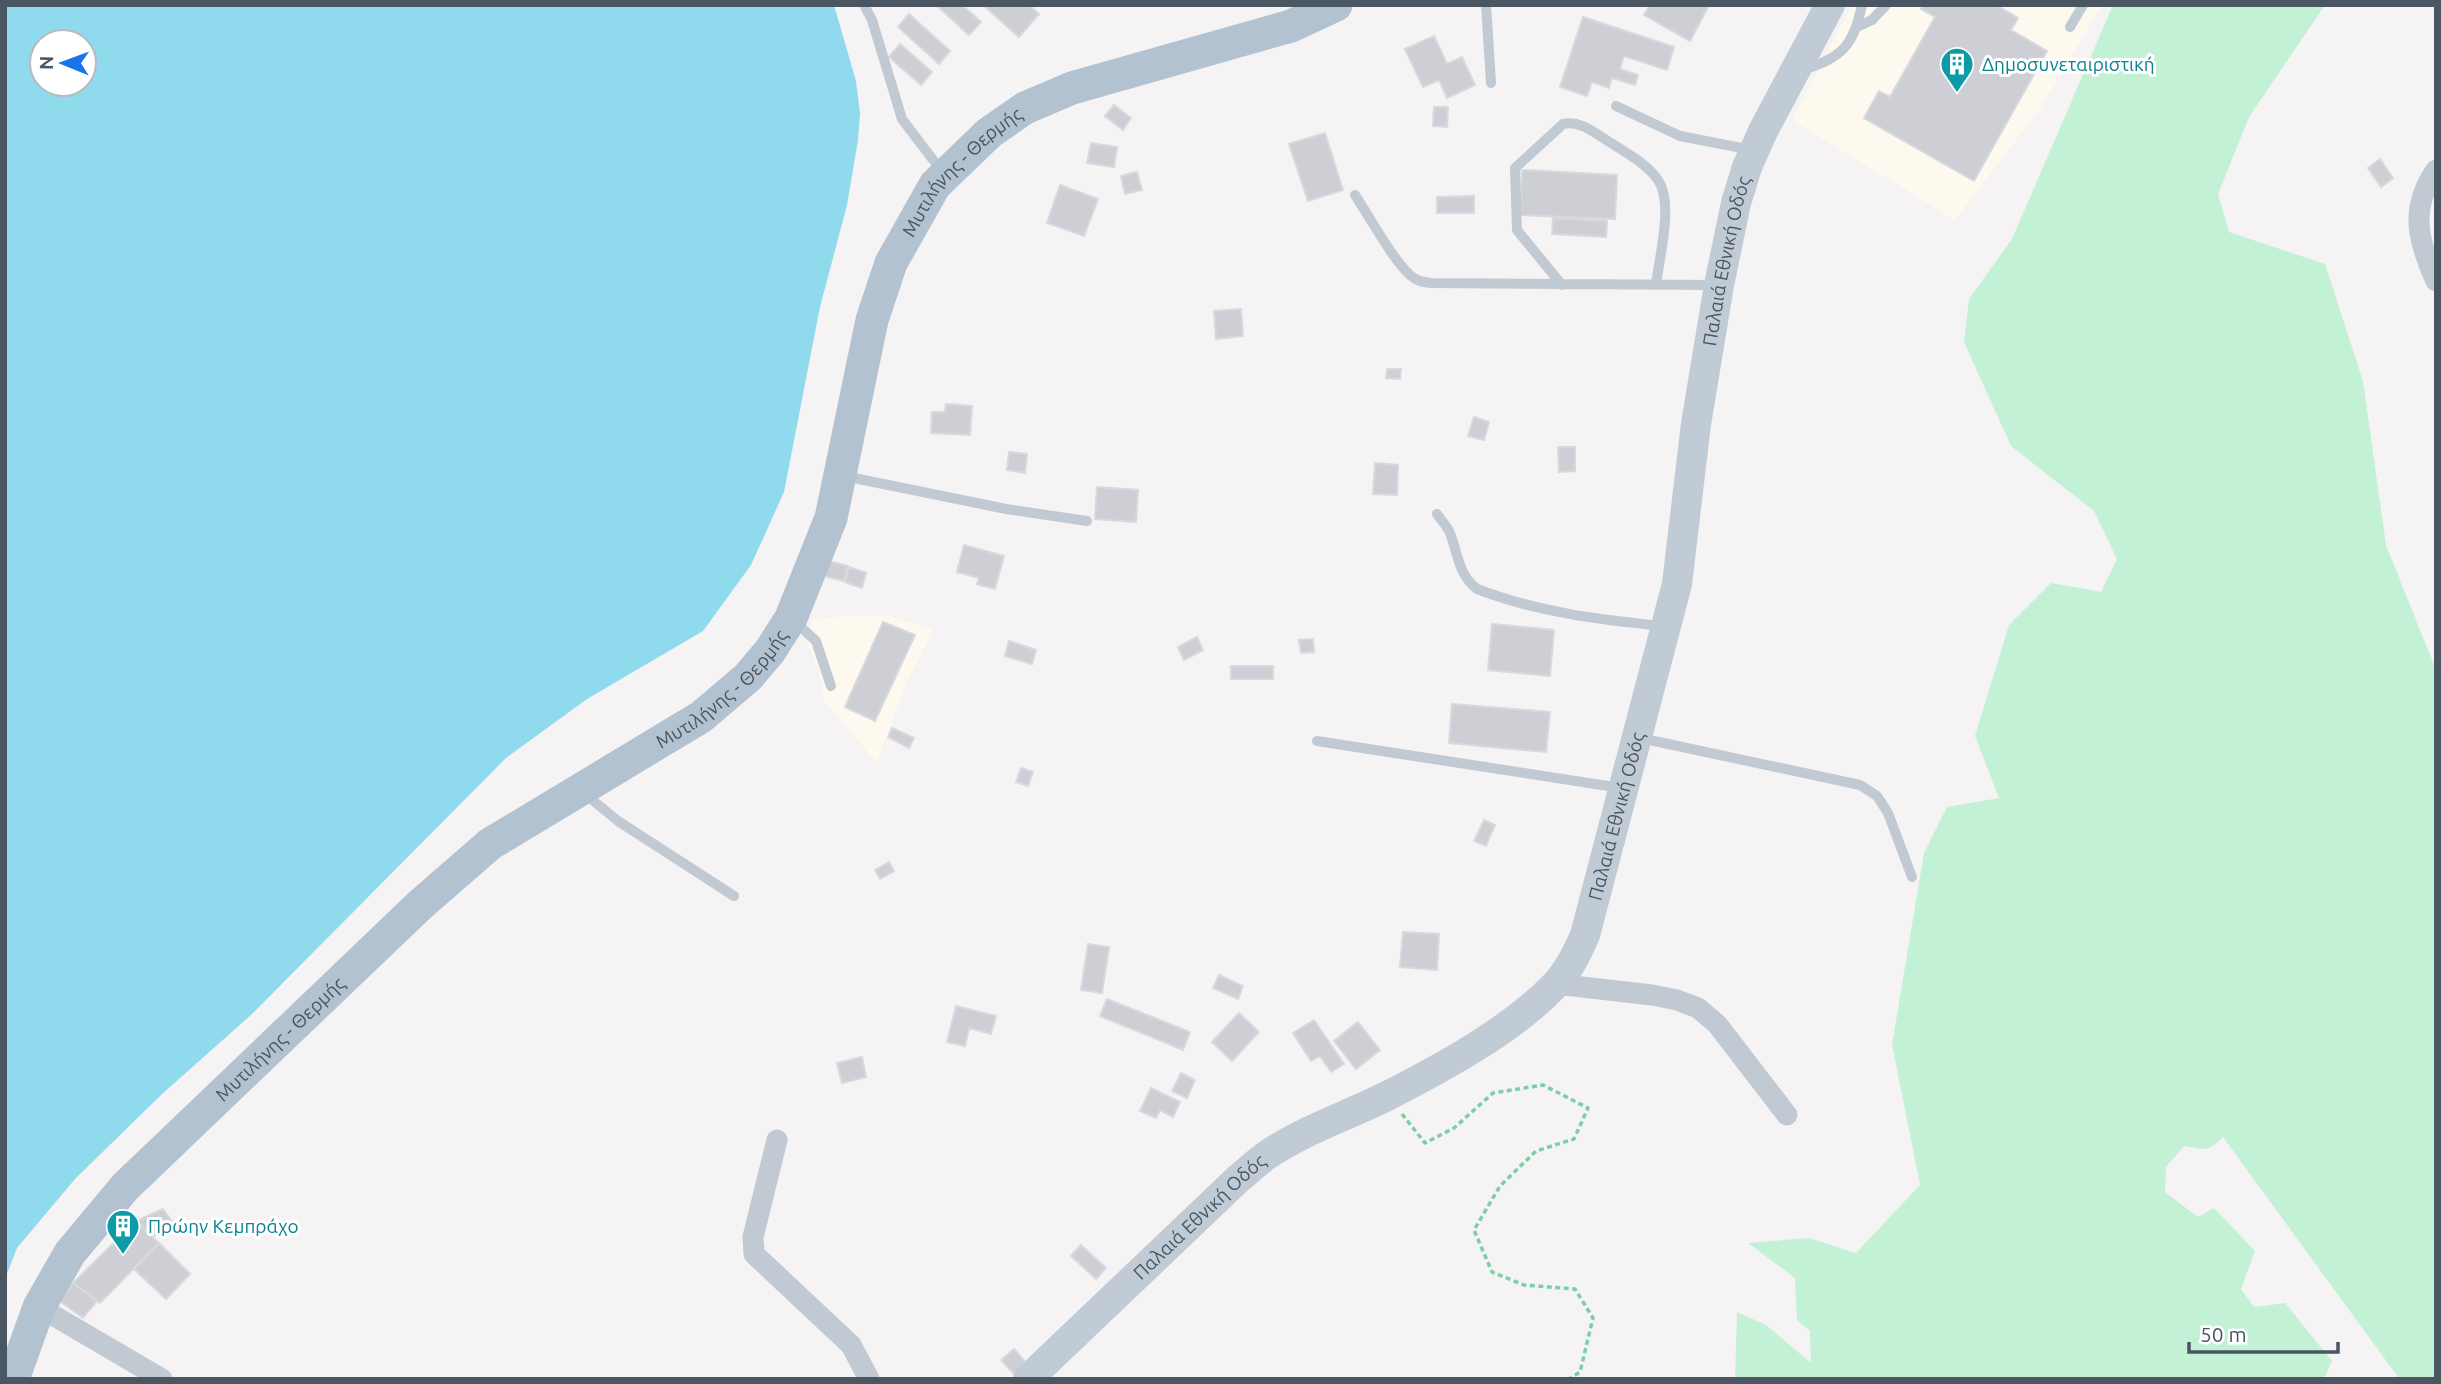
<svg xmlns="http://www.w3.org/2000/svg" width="2441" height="1384" font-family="Ubuntu,sans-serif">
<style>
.commercial{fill:#fdf9ef}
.green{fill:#c3f1d5}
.water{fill:#90daee;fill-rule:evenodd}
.building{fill:#cdcfd5;stroke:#d7d9de;stroke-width:2}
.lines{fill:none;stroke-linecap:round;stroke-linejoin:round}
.path{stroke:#7ad0a6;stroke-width:3.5;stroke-dasharray:5 3.5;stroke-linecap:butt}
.service{stroke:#c1cad2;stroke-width:10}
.minor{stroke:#c1cad2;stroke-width:21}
.secondary{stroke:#c1cbd6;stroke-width:30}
.primary{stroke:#b3c2d1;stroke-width:33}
.labels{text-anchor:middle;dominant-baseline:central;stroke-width:6;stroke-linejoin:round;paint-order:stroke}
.culture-label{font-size:19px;fill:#0d838f;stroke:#fff;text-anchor:start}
.street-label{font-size:19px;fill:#4a5661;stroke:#fff}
</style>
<rect width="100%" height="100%" fill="#f5f3f3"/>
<!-- commercial -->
<path class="commercial" d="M1852,5H2102L2040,109L1955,220L1792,120Z
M843,616H890L934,630L905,686L877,763L824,700L819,670L805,638L813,620Z"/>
<!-- green -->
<path class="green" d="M2113,5H2325L2249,117L2218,194L2229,232L2325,264L2363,381L2386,545L2436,670V1379L2398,1377L2223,1137C2208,1152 2204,1150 2184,1146L2166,1167L2165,1192L2198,1217L2214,1208L2255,1251L2241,1289L2254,1307L2285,1303L2332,1361L2324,1379H1735L1737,1312L1766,1325L1811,1363L1810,1331L1797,1320L1795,1278L1748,1243L1809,1238L1856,1253L1920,1185L1892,1045L1924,853L1947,807L1999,798L1975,736L2009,625L2051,583L2101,592L2117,559L2094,511L2011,446L1964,342L1969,299L2012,239Z"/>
<!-- water -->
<path class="water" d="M5,5H834L856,81L860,113L858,140L847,205L820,307L784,492L751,565L703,631L587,699L506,758L252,1014L161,1095L75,1179L17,1248L5,1279ZM42,42H84V84H42Z"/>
<!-- building -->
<path class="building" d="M936,5H962L981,22L969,35Z
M983,5H1029L1039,14L1019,37Z
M1650,5H1709L1690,41L1644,15Z
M1923,5H1996L2018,18L2011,30L2047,51L1974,181L1864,118L1879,91L1890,97L1935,17L1921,9Z
M909,14L950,51L939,64L898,27Z
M1583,17L1674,47L1667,70L1624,56L1620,69L1638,75L1635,85L1612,78L1609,88L1592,82L1587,96L1560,87Z
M1434,36L1447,64L1462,57L1475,85L1447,98L1439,80L1423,87L1405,49Z
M900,44L932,72L921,85L889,57Z
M1114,105L1131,118L1123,130L1105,116Z
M1434,107H1448L1447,127L1433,126Z
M1325,133L1343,190L1308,201L1289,144Z
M1091,143L1117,147L1114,167L1087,163Z
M2380,159L2393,178L2381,187L2368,168Z
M1522,170L1617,175L1615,219L1520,215Z
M1137,172L1142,190L1125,194L1121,176Z
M1060,185L1098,199L1084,236L1047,223Z
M1474,196V213H1437V197Z
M1553,218L1607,221L1606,237L1552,234Z
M1241,309L1243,336L1216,339L1214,311Z
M1387,369H1401L1400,379L1386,378Z
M946,404L972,406L970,435L931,433L932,412H945Z
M1474,417L1489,422L1484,440L1468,436Z
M1558,447H1575V471L1559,472Z
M1009,452L1027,454L1025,473L1007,470Z
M1375,463L1398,465L1397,495L1373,494Z
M1097,487L1138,490L1136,522L1095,519Z
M964,545L1004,556L995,589L977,584L979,578L957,572Z
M828,561L848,566L844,581L824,576Z
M849,567L866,573L862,588L845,582Z
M883,622L915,635L875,721L845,707Z
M1492,624L1554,630L1550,676L1488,670Z
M1197,637L1203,650L1184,660L1178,647Z
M1313,639L1314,652L1301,653L1299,640Z
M1009,641L1036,650L1032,664L1005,656Z
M1231,666H1273V679H1231Z
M1452,704L1550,712L1546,752L1449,743Z
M892,728L914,738L909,748L888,737Z
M1021,768L1033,772L1028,786L1016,782Z
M1484,820L1495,825L1486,846L1474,841Z
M889,862L894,871L880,879L875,870Z
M1403,932L1439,934L1437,970L1400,967Z
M1088,944L1109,947L1102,993L1081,990Z
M1219,975L1243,986L1238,999L1213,988Z
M1107,999L1190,1032L1183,1050L1100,1016Z
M956,1006L996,1016L991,1034L969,1028L965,1046L947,1042Z
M1239,1013L1259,1032L1232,1061L1212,1042Z
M1314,1020L1344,1064L1331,1072L1320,1056L1311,1061L1293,1033Z
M1358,1022L1380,1050L1356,1069L1334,1041Z
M862,1057L866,1077L842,1083L837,1063Z
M1181,1073L1195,1080L1187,1098L1172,1091Z
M1151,1088L1180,1102L1173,1117L1160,1110L1156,1118L1140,1111Z
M163,1209L173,1223L153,1237L136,1221Z
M136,1221L159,1243L100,1303L73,1283Z
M159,1243L190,1274L166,1299L134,1269Z
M1081,1245L1106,1268L1096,1279L1071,1256Z
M73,1283L97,1301L83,1318L60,1301Z
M1014,1349L1028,1365L1016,1376L1001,1360Z"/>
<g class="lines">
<!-- path -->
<path class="path" d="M1402,1114L1425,1143L1454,1128L1493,1093L1543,1085L1588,1108L1574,1139L1536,1151L1500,1186L1474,1230L1492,1272L1524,1285L1575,1289L1593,1318L1580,1372L1569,1379"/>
<!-- service -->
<path class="service" d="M864,5L872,20L902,119L943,173
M1486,5L1491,83
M1857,27L1872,20L1886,5
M2070,27L2083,5
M1803,70C1843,57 1853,46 1862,5
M1616,106L1680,136L1752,150
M1355,195C1369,216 1393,260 1410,275C1416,281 1423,282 1431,283L1716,285
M1562,285L1517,230L1515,168L1563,124C1581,120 1596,134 1611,143C1627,153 1647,164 1658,180C1674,203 1659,258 1656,285
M844,476L1006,509L1087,521
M1437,514C1441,520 1447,526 1450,533C1458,554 1458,574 1477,589C1537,612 1600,620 1663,626
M793,620L816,641L831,686
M1640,738L1860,785L1877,796L1888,813L1912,877
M1317,741L1621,788
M585,794L618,821L734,896"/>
<!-- minor -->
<path class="minor" d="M2436,170C2409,209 2418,241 2436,281
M1556,984L1652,995L1677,1000L1698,1008L1717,1024L1787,1115
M777,1140L753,1237L754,1254L851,1345L869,1379
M39,1307L162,1379"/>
<!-- secondary -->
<path class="secondary" id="s1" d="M1028,1379L1238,1179C1248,1171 1257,1162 1267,1155C1304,1130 1347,1116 1387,1096C1442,1068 1512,1030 1555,985C1569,970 1577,953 1585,935L1677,584L1696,424L1719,285L1736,203L1747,167L1763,131L1830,5"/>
<!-- primary -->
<path class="primary" id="s2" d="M13,1379L39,1307L70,1253L125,1187L420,905L490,844L701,717L748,677L770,651L791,618L831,518L872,320L891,263L935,185L989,133L1025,108L1072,88L1291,26L1336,5"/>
</g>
<!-- icons -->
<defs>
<symbol id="building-pin" viewBox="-11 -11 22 30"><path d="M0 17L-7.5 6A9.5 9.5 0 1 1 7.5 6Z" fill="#0f9aa8" stroke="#fff"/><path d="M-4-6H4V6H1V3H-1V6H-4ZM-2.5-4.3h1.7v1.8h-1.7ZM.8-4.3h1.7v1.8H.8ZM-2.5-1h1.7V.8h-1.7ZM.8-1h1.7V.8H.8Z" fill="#fff"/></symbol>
</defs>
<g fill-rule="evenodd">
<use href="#building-pin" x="1938" y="45" width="38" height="52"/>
<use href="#building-pin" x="104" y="1207" width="38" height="52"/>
</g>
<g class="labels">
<!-- culture labels -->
<g class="culture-label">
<text x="1982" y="64">Δημοσυνεταιριστική</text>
<text x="148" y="1226">Πρώην Κεμπράχο</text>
</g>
<!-- street labels -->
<g class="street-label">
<text stroke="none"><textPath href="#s2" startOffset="1594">Μυτιλήνης - Θερμής</textPath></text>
<text stroke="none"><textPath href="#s1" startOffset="1412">Παλαιά Εθνική Οδός</textPath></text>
<text stroke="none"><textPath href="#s2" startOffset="1006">Μυτιλήνης - Θερμής</textPath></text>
<text stroke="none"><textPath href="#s1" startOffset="845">Παλαιά Εθνική Οδός</textPath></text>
<text stroke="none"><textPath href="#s2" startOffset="439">Μυτιλήνης - Θερμής</textPath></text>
<text stroke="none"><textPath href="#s1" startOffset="236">Παλαιά Εθνική Οδός</textPath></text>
</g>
</g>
<!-- border -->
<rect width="2441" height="1384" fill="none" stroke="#4a5661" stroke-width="14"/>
<!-- north arrow -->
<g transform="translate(63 63) rotate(271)"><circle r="33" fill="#ffffff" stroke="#b7bbc0" stroke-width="2"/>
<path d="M0-5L12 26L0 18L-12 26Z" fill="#1a73e8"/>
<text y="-10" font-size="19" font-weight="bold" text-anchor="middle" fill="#4a5661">N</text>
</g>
<!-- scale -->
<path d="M2189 1342v10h149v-10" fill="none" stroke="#4a5661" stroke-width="3.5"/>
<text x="2200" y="1342" font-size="21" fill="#4a5661" stroke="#ffffff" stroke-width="5" paint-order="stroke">50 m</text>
</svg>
